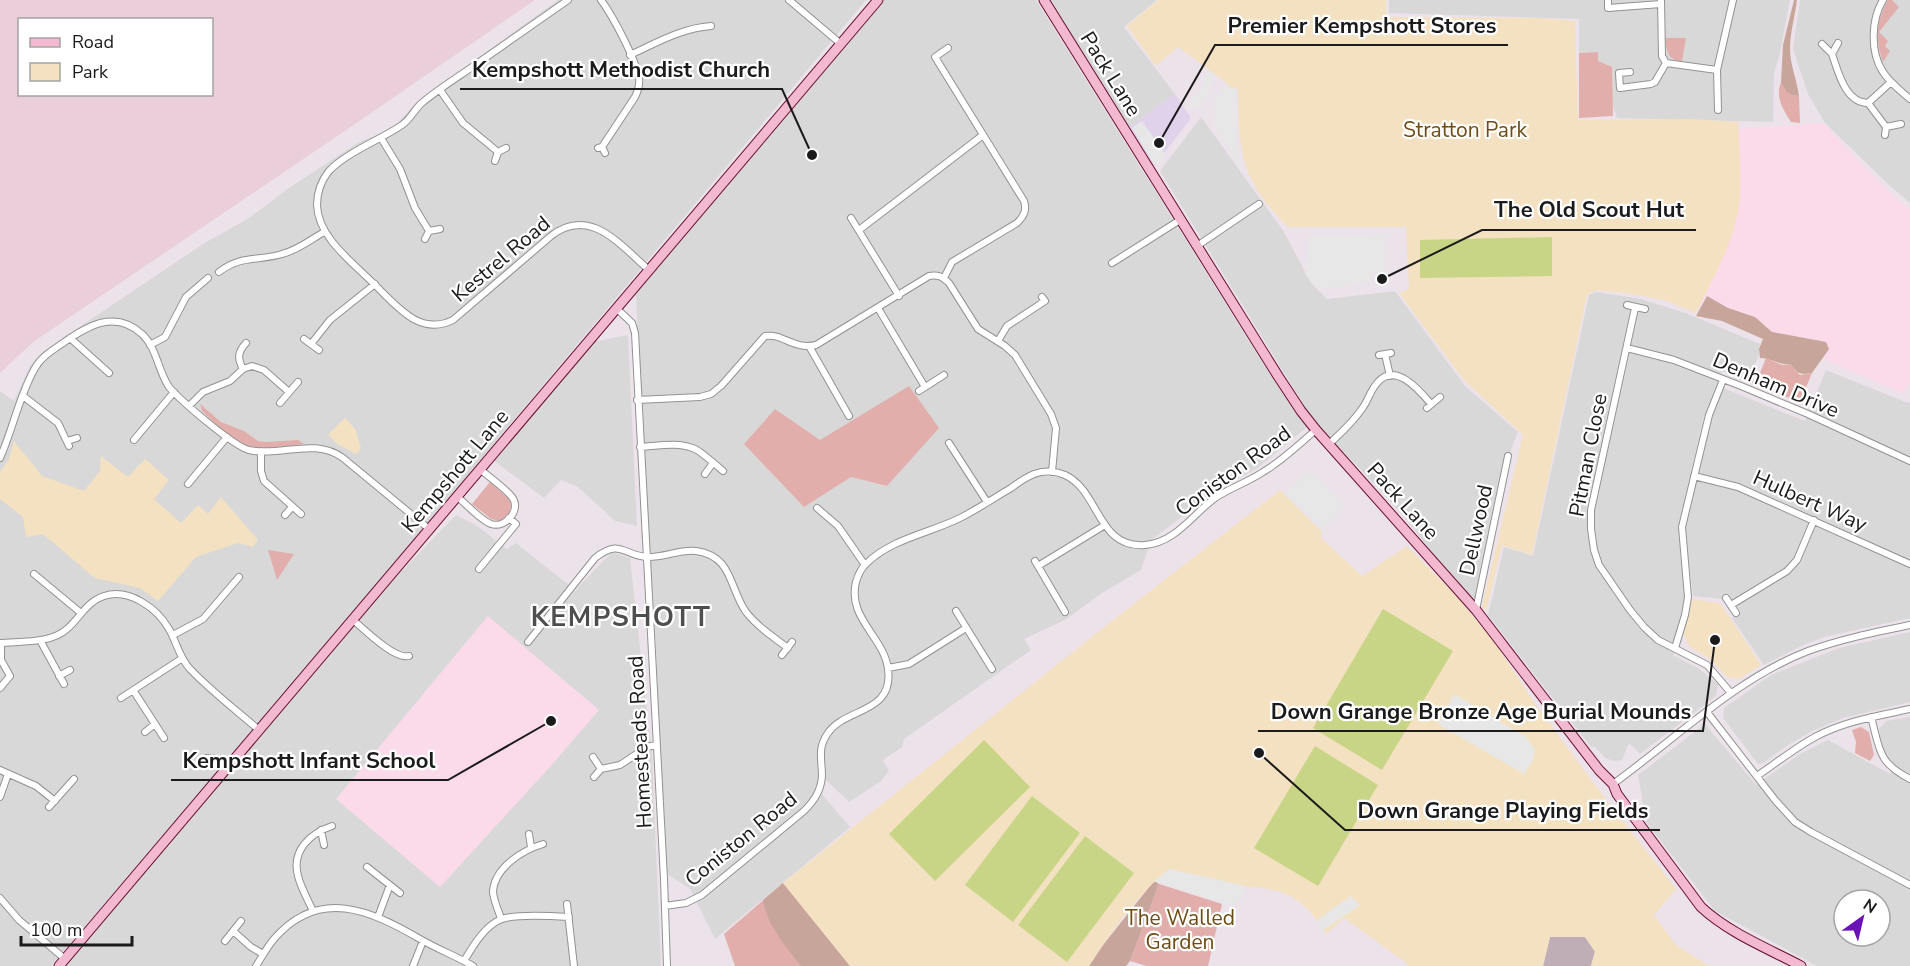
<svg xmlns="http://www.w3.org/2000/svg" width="1910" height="966" font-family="'Nunito Sans',sans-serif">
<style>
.residential{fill:#d9d8d9;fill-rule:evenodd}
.commercial{fill:#e1d2ec}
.education{fill:#fbdbea}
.construction{fill:#bfaeb6}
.farmland{fill:#eaced9;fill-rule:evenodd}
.grass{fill:#e2aeab}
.forest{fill:#c8a59a}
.park{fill:#f3e1c1}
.pitch{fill:#c8d586}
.parking{fill:#e7e7e7}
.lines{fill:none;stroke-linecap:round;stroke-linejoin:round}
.street-casing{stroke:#929292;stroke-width:8}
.secondary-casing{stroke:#670e2d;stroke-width:11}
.street{stroke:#fff;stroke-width:6}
.secondary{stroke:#f3b9d0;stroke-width:9}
.labels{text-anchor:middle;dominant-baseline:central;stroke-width:4.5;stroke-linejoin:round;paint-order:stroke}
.street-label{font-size:21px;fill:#1b1b1b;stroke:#fff}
.park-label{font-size:21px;fill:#6e4d15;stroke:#fff}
.district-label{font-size:27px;font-weight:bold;letter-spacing:1.5px;fill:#4e4e4e;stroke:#fff}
.leader{fill:none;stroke:#1b1b1b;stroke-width:2}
.callout-dot{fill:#1b1b1b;stroke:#fff;stroke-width:2}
.callout-label{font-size:22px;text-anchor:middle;font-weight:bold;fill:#1b1b1b;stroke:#fff;stroke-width:4.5;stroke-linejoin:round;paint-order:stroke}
</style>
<rect width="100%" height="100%" fill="#ece2ea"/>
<!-- residential -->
<path class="residential" d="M558,0H866L358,606L51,966H0V391L14,401L30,366L42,352L203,244L249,218L289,188L359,142L392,129L417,102Z
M884,0H1036L1249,341L1307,427L1259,467L1218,490L1151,540L1141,570L1102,593L1065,620L1024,639L1031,650L904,739L902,747L883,760L889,771L881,781L849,802L826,780L821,793L850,827L715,939L690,889L666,873L655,629L645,497L636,294Z
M1051,0H1157L1124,27L1175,94L1128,128Z
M1389,0H1790L1779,57L1774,72L1773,122L1617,118L1598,61V52L1579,53V19L1389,13Z
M1800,0H1910V203L1888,184L1825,123L1808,94L1793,49Z
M1201,117L1284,232L1311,283L1327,299L1395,291L1465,386L1518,432L1499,481L1491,518L1489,540L1476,604L1440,564L1414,529L1384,494L1313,420L1160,171Z
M1596,292L1641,299L1688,314L1760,344L1759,356L1746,380L1722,371L1703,420L1679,524L1681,562L1685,594L1673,655L1698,668L1718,684L1716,696L1640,754L1629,743L1622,760L1614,761L1605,758L1595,747H1591L1488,615L1504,547L1533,556L1589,295Z
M628,335L637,526L615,521L578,487L561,480L544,498L494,461L593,342Z
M1826,370L1908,403V402L1910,403V618L1824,637L1801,646L1764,665L1732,618L1741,612L1727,593L1722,599L1693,596L1685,527L1711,415L1723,388L1805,421Z
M456,515L476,525L507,549L516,543L570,586L560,598L564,602L612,552L630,558L652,756L661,966H66L334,647L391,582Z
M1910,632V702L1843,718L1812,731L1788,745L1763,763L1758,764L1723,718L1724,708L1771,675L1839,648Z
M1910,717V966H1817L1715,911L1640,814L1644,810L1638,775L1705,724L1756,785L1800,754L1828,740L1890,774L1892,765L1883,752L1879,729L1886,721ZM1844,900H1880V936H1844Z"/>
<!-- commercial -->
<path class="commercial" d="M1175,94L1191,118L1153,168L1128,128Z"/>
<!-- education -->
<path class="education" d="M1823,123L1895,198L1910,209V384L1902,393L1700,305L1714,276L1737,215L1740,197L1738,129Z
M488,616L599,710L548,769L440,887L336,799Z"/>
<!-- construction -->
<path class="construction" d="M1550,937H1585L1595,951L1591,966H1543Z"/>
<!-- farmland -->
<path class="farmland" d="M0,0H535L355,124L33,342L0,373ZM20,20H212V94H20Z"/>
<!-- grass -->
<path class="grass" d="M1888,0H1892L1899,7L1879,32L1888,41L1885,46L1890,51L1883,62C1875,40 1876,21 1888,0Z
M1665,38H1686L1682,61C1667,61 1667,50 1665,38Z
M1598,52V61L1612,67L1613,116L1579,118V53Z
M1781,82L1792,95L1799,96L1800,123L1791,122C1783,109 1775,98 1781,82Z
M1766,358L1782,365L1790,364L1800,375L1812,373L1800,402L1751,383L1760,373Z
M909,386L939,428L887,486L851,477L804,507L744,444L775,409L820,440Z
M200,404L221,422L244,431L258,441L265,442L298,440L304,444C284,446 258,452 238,442C225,435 213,421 202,411Z
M490,482L508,498L512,504C512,512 507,519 499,521L491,519L472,504Z
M268,550L294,554L277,580Z
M1861,727L1869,732L1874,755L1870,761L1855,753L1856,742L1852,730Z
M783,883L850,966H735L724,934Z
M1159,884L1222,904L1208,966H1147L1130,961Z"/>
<!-- forest -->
<path class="forest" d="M1794,0H1797C1795,16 1790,33 1790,48C1790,65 1797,80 1799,96L1792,95L1787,92L1781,82L1783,45Z
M1707,296L1728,308L1755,317L1772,332L1826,342L1829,349L1812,373C1799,375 1799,374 1790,364C1777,365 1770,357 1760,358L1759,349L1763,339L1722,321L1696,316Z
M1154,881L1159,884L1130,961L1126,966H1089L1103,945Z
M783,883L850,966H801C786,947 767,925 763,900Z"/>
<!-- park -->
<path class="park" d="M1158,0H1386V10L1389,17L1541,18L1575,21L1578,120L1691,119L1738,122C1739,146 1741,172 1740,196C1737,238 1714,276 1696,313L1664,300L1626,293L1596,290L1587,295L1532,555L1502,545L1486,611L1482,607L1523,435L1464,380L1399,293L1409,289L1406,227H1288C1241,180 1239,155 1238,92L1236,88H1230L1227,83L1178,47L1156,66L1127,26Z
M345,418L355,429L361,448L356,454L336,443L328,435Z
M14,441L42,476L84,491L100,471L101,456L128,477L145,459L169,480L154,499L181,523L198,505L208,514L221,497L258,540L253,547L238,543L196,557L158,601L140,588L95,578L43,534L26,537L23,517L0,499V472L9,459Z
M1280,490L1322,532L1321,538L1362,576L1407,546L1455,594L1495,643L1538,708L1604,797L1676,889L1654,915L1676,945L1709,966H1591L1595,952L1585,937H1550L1543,966H1407L1408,964L1344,918L1326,934C1311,911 1299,895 1272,890C1263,888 1256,886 1248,887L1169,869C1137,895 1112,931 1089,966H850L783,883L1103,628Z
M1692,599L1720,603L1761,665L1739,679L1727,677L1710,659L1690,647L1683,634L1688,620Z"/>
<!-- pitch -->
<path class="pitch" d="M1552,237V276L1420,278V240Z
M1383,609L1453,651L1382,770L1313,728Z
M984,740L1030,787L935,881L889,834Z
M1315,746L1378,785L1318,886L1254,848Z
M1032,796L1080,833L1013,922L965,885Z
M1085,836L1134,873L1067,962L1018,925Z"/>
<!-- parking -->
<path class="parking" d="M1208,71L1216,77L1208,91V95L1198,109L1194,108L1190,114L1191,96L1195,97L1204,83L1201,81Z
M1227,83L1230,88L1236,89V131L1241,164L1246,177L1214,126L1215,99Z
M1142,121L1165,154L1155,166L1132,128Z
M1385,234L1386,272L1371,273V281L1346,287L1319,288L1305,274L1308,237Z
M1309,471L1345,504L1322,530L1284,493Z
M1454,694L1526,737L1535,750L1533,760L1524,774L1438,724Z
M1169,869L1242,885L1246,894L1233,906L1154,881Z
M1351,896L1360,905L1322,931L1317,920Z"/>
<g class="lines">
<defs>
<path id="street" d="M568,0C537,22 506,43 475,65C458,77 440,88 423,102C415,108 411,119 402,125C380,140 347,152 329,171C321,181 317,192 317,205C318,240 358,266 380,290C401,311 422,335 453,320L551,236C590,205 621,246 649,270
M601,0C613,16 636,60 639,78C640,85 638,91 635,97L602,147
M789,0L841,44
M1608,0V8L1661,4
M1661,0L1662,56L1666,63L1717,70L1733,0
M1883,0C1871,20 1870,52 1883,72C1890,83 1901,91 1910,99
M1822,44L1832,54L1838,43
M1832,54C1838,71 1845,103 1868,103L1886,127
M630,55C656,43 682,28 711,26
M1717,70L1718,110
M1630,72L1619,73L1620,88L1651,84L1655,82L1666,63
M440,90L463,123L498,152
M1868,103L1891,82
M1885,135L1886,127L1901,124
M381,138L400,169L415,208L429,231
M598,148L602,147L605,153
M495,161L498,152L506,148
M851,218L899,296
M859,230L983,135
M425,239L429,231L440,229
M1197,246L1259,204
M1112,263L1180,220
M219,272C240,255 259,261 282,254C298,250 310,240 324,232
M944,278L952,262L1017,223C1024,216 1027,210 1024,201L935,57L948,48
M1627,305L1645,309
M616,308L632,323L635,333L664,879L667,966
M878,308L925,387
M1635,308L1591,510V529L1594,550L1599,565L1630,610L1644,627L1658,640L1707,665L1731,693
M70,338L109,373
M304,339L319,350
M998,341L1007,326L1045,301L1042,297
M311,344L330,320L375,284
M150,345L165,337L186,297L208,278
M809,346L849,416
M1627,348L1674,360L1741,386L1808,414L1910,461
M1385,354L1390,376
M1379,355L1391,353
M243,369C237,358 238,352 246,343
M919,391L944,375
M23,396L58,423L69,446
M637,400L700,397L711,394L721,386L765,336C783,333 793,350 816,345L929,276C938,274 943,277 949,283L978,329L1005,346L1015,355L1051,414L1056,428L1052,472
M280,403L298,382
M189,406L203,392L230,381L243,369L252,366L264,370L289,392
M1427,408L1440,397
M134,440L174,392
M67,441L77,438
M949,443L987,502
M1329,444C1340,434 1352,423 1361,410C1368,402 1370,390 1378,382C1396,362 1420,391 1431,404
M640,447C658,446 680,441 697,450C706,456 715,464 723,471
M261,451V471L264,481L301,514
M0,458C13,429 19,396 35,368C41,357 53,350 63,343C87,326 115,309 142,334C157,348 158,371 169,387C181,401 233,446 249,450C281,457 314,437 343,458L429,529
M705,474L713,463
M1694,476L1738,487L1910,564
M188,484L227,437
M461,500C470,508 481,520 491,524C505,529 522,510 512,497C504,487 490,478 480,469
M817,508L838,526L865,565
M285,515L292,507
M1035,561L1065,612
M1038,566L1105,525
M479,569L516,524L509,518
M34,574L81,613
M1726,598L1736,613
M1731,605L1787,571L1797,560L1814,520
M1476,610L1508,456
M956,611L992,669
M353,620C365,630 395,660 409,656
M173,635L203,619L239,577
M40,640L64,684
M528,642L595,558C620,538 623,555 646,557C663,558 680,549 696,551C733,556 729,588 746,612C757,626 773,637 788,648
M0,643C21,641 50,644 67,629C80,618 86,602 104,596C129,588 157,608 169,629C177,643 179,657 190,669C211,691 236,710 259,730
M1675,648L1685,615L1688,597L1682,527L1709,415L1723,380
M782,655L792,642
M888,668L909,664L966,628
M59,676L70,670
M0,688L10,676L1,660V643
M133,690L164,738
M121,698L181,659
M1707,712L1775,800L1795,822L1811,832L1910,885
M1871,717C1880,749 1877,762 1910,779
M145,732L155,724
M593,757L601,769L594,777
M207,758L233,761
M601,769L620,765L647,747L656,745
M0,770L36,786L55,801
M1757,776C1776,763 1795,748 1815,737C1845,721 1878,716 1910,709
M1613,784C1674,740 1737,678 1808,651C1841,639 1876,632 1910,625
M0,797L8,774
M49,807L74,779
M321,830L324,845
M529,834L531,847
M367,867L400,893
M0,898L19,920L65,959
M567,904L574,966
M665,906L686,903L702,895L804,811C814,801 821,791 822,776C822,760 817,748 828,733C846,707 894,714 888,669C884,637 847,618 856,582C858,575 861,568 867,563C891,539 930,533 960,518C978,509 994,498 1011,488C1018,483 1026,477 1034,474C1044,470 1056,471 1065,475C1100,491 1097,549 1145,545C1175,543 1193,514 1215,498C1230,488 1248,482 1263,472C1282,461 1299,444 1316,430
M313,911C308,900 301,888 298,876C291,850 311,833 332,826
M378,917L390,885
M501,919C499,911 493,900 493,891C495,867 523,850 543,844
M233,931L251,947L263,954
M225,941L241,921
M464,961C473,946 485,925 502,919C516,914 553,916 569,917
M256,966C262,957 267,947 274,939C319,887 370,910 420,939C437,949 456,956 473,966
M413,966L423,941"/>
<path id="secondary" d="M1044,0L1278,376L1301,411L1316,430L1476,610L1599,770L1613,784L1617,794L1701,907C1729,933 1767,948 1801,966
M59,966L878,0"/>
</defs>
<!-- street casing -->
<use href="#street" class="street-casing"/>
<!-- secondary casing -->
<use href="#secondary" class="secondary-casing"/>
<!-- street -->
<use href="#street" class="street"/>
<!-- secondary -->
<use href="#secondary" class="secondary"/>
</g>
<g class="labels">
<!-- street labels -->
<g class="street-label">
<text transform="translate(1111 74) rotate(58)">Pack Lane</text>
<text transform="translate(501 259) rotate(-40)">Kestrel Road</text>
<text transform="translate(1776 385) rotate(23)">Denham Drive</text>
<text transform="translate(1588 455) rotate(-79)">Pitman Close</text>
<text transform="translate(455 471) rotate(-50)">Kempshott Lane</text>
<text transform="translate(1233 471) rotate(-36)">Coniston Road</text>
<text transform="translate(1403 501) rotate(48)">Pack Lane</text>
<text transform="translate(1810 501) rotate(24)">Hulbert Way</text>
<text transform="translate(1476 530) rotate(-78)">Dellwood</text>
<text transform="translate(640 742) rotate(-93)">Homesteads Road</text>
<text transform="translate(741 839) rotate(-39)">Coniston Road</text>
</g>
<!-- park labels -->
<g class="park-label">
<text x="1465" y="130">Stratton Park</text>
<text x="1180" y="918">The Walled<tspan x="1180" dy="24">Garden</tspan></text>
</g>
<!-- district labels -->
<g class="district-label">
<text x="621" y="617">KEMPSHOTT</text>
</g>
</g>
<!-- callouts -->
<path class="leader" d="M1159 143L1215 45H1508M812 155L782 89H460M1382 279L1482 230H1696M1715 640L1703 731H1258M551 721L448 780H171M1259 753L1345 830H1660"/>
<g class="callout-dot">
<circle cx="1159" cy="143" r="6"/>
<circle cx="812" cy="155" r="6"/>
<circle cx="1382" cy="279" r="6"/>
<circle cx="1715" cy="640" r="6"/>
<circle cx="551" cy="721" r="6"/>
<circle cx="1259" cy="753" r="6"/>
</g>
<g class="callout-label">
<text x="1362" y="33">Premier Kempshott Stores</text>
<text x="621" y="77">Kempshott Methodist Church</text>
<text x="1589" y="217">The Old Scout Hut</text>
<text x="1481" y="719">Down Grange Bronze Age Burial Mounds</text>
<text x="309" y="768">Kempshott Infant School</text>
<text x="1503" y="818">Down Grange Playing Fields</text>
</g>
<!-- legend -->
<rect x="18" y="18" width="195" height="78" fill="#ffffff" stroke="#a4a4a4" stroke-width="1.5"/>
<rect x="30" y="38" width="30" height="9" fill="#f3b9d0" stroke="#a4a4a4" stroke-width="1.5"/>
<text x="72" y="48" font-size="18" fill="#1b1b1b">Road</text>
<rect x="30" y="63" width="30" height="18" fill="#f3e1c1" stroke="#a4a4a4" stroke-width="1.5"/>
<text x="72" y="78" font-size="18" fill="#1b1b1b">Park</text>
<!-- north arrow -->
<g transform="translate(1862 918) rotate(34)"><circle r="28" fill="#ffffff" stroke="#a4a4a4" stroke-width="1.5"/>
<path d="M0-4.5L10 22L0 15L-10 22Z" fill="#6a12b5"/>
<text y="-9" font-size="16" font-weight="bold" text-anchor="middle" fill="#1b1b1b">N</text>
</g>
<!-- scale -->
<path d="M21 936v9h111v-9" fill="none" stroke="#1b1b1b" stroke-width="3"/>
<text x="30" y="936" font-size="18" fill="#1b1b1b" stroke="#ffffff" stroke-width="4.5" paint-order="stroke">100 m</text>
</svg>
